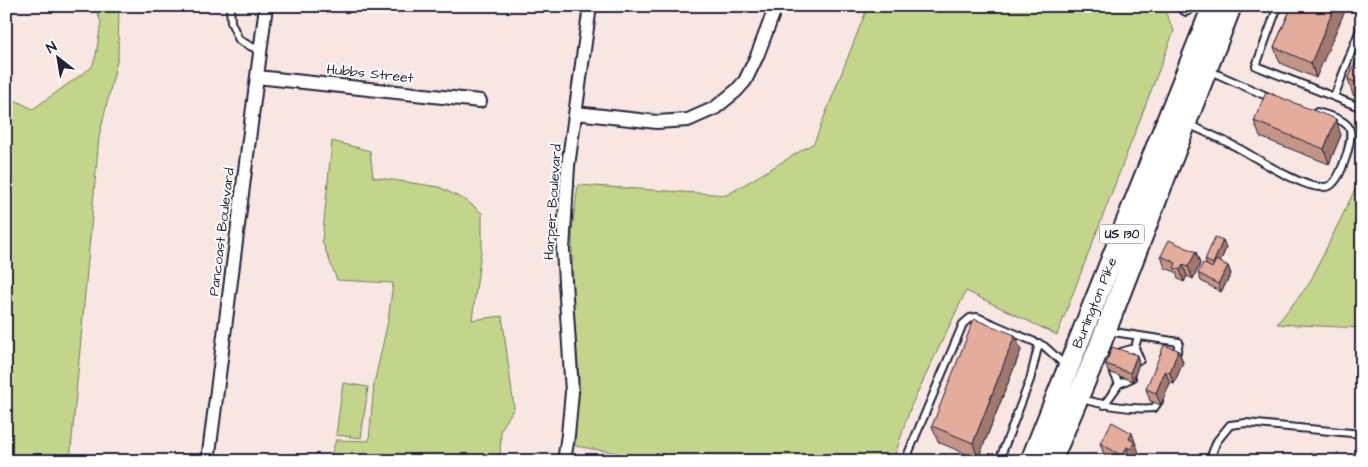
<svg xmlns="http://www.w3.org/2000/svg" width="1368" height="467" font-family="'Architects Daughter',sans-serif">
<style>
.green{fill:#c3d58a;stroke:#727c62}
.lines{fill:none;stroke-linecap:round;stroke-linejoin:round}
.service-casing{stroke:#22223b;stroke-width:10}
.minor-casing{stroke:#22223b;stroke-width:16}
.trunk-casing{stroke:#22223b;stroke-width:24}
.service{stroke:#fff;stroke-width:6}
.minor{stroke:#fff;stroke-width:12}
.trunk{stroke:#fff;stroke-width:20}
.wall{fill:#c49486;stroke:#22223b}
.shaded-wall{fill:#a0786d;stroke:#22223b}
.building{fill:#e4ac9c;stroke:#22223b}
.labels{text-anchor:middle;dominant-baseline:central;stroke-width:4;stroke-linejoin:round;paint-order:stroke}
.shield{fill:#fff;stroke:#646476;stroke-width:1}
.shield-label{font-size:12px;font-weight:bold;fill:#22223b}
.street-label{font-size:14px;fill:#22223b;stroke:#fff}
</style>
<rect width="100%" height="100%" fill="#f7e6e1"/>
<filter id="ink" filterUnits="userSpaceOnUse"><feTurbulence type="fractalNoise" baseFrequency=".02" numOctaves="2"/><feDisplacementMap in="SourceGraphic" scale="10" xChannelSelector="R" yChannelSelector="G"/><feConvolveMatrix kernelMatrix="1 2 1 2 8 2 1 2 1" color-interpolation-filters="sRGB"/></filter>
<g filter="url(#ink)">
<!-- green -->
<path class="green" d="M94,6H119L118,57L99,137L70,461H6V96L33,109L92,67L96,55L101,22Z
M868,6H1157L1164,9L1174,31L1057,335L966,291L911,406L893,461H644L642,457L575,446L579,378L573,309L572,231L578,185L727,195L814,143Z
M332,141L370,151L373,177L439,187L467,201L482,213V244L472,320L502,316L514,408L501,430L500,461H329L336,440L369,441L374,384L388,321L393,283L337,280L322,241Z
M1362,175V328L1277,324L1309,284Z
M343,383L368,387L361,438L336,435Z"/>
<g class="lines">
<defs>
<path id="service" d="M230,6L231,22L239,40L252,47L261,49
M1176,6L1186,12L1196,6
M1278,6L1256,66L1362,108
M1210,71L1271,98
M1334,97L1362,24
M1188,124C1205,132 1223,140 1240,149C1258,159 1304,189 1323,187C1326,187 1331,186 1333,183C1341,176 1356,135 1348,126C1341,118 1327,115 1317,112
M1107,331L1179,342L1176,356
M1135,348L1140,360
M1121,352L1135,348L1138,336
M1119,384L1132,378
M1081,399C1104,405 1129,410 1154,408L1159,401
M1104,405L1119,384L1113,371
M908,461V454L963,324L970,318L977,317L1044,346L1066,366
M999,461L1030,380L1039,343
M1209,461L1217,441L1230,425L1246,423L1362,434"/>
<path id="minor" d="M257,77L480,101
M576,113L657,122L688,120L715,108L736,91L745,81L757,56L776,6
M208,461L266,6
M564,461L568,435L572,392L563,250L568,166L590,6"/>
<path id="trunk" d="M1031,461L1213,6
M1051,461L1098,350L1231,6"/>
</defs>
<!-- service casing -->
<use href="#service" class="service-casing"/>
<!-- minor casing -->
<use href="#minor" class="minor-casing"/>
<!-- trunk casing -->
<use href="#trunk" class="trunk-casing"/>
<!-- service -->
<use href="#service" class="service"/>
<!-- minor -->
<use href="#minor" class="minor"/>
<!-- trunk -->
<use href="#trunk" class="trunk"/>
</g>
<!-- wall -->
<path class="wall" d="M1292,6L1316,78L1280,63L1274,47Z
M1362,47V98L1353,95L1348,79Z
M1254,121L1341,135L1329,164L1260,137Z
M1223,240L1226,248L1220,262L1228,266L1231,274L1221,292L1201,281L1198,273L1207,265L1205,260Z
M1196,252L1200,264L1193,279L1187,276L1184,282L1178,279L1176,272L1165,268L1161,256Z
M1021,350L978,459L938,442L932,426Z
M1178,350L1183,362L1174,384L1170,383L1161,405L1150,401L1146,389Z
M1137,355L1139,363L1133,381L1108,372L1106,364Z
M1100,443L1137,445L1136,446L1139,453L1135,461L1131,459L1130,461H1114L1104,455Z"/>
<!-- shaded-wall -->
<path class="shaded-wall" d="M1335,6H1347L1316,78L1311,63Z
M1336,119L1341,135L1329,164L1324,149Z
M1223,240L1226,248L1216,272L1213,264Z
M1196,252L1200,264L1193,279L1188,267Z
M1183,265L1187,276L1184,282L1180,270Z
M1228,266L1231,274L1221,292L1218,284Z
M1015,335L1021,350L978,459L973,443Z
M1178,350L1183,362L1174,384L1170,373Z
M1137,355L1139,363L1133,381L1130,373Z
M1165,371L1170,383L1161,405L1156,393Z
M1132,433L1139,453L1135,461L1131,449L1129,439Z
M1127,447L1131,459L1130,461H1124L1122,456Z"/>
<!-- building -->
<path class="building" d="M1292,6H1335L1311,63L1274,47Z
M1362,47V85L1348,79Z
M1266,92L1336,119L1324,149L1254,121Z
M1215,237L1223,240L1213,264L1205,260Z
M1169,240L1196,252L1188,267L1183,265L1180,270L1174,268L1176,263L1161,256Z
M1216,260L1228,266L1218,284L1198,273L1203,263L1212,268Z
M974,319L1015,335L973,443L932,426Z
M1164,345L1178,350L1170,373L1165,371L1156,393L1146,389Z
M1112,347L1137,355L1130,373L1106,364Z
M1112,422L1132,433L1129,439L1134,442L1131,449L1127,447L1122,456L1100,443Z"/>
</g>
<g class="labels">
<!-- shield labels -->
<rect class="shield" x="1099.5" y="224.5" width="45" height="19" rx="4"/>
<g class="shield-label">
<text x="1122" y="234">US 130</text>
</g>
<!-- street labels -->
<g class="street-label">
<text transform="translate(370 74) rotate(6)">Hubbs Street</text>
<text transform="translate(553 202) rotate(-86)">Harper Boulevard</text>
<text transform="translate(222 232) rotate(-83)">Pancoast Boulevard</text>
<text transform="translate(1095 303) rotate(-68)">Burlington Pike</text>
</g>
</g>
<!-- margin -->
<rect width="1368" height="467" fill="none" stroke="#fff" stroke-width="25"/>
<rect x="12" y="12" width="1343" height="442" fill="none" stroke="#22223b" stroke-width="2" filter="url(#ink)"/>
<!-- north arrow -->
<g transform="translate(58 58) rotate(329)" stroke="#ffffff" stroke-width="4" paint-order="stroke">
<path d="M0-4L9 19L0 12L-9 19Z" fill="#22223b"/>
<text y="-8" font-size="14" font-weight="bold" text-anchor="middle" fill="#22223b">N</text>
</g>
</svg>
